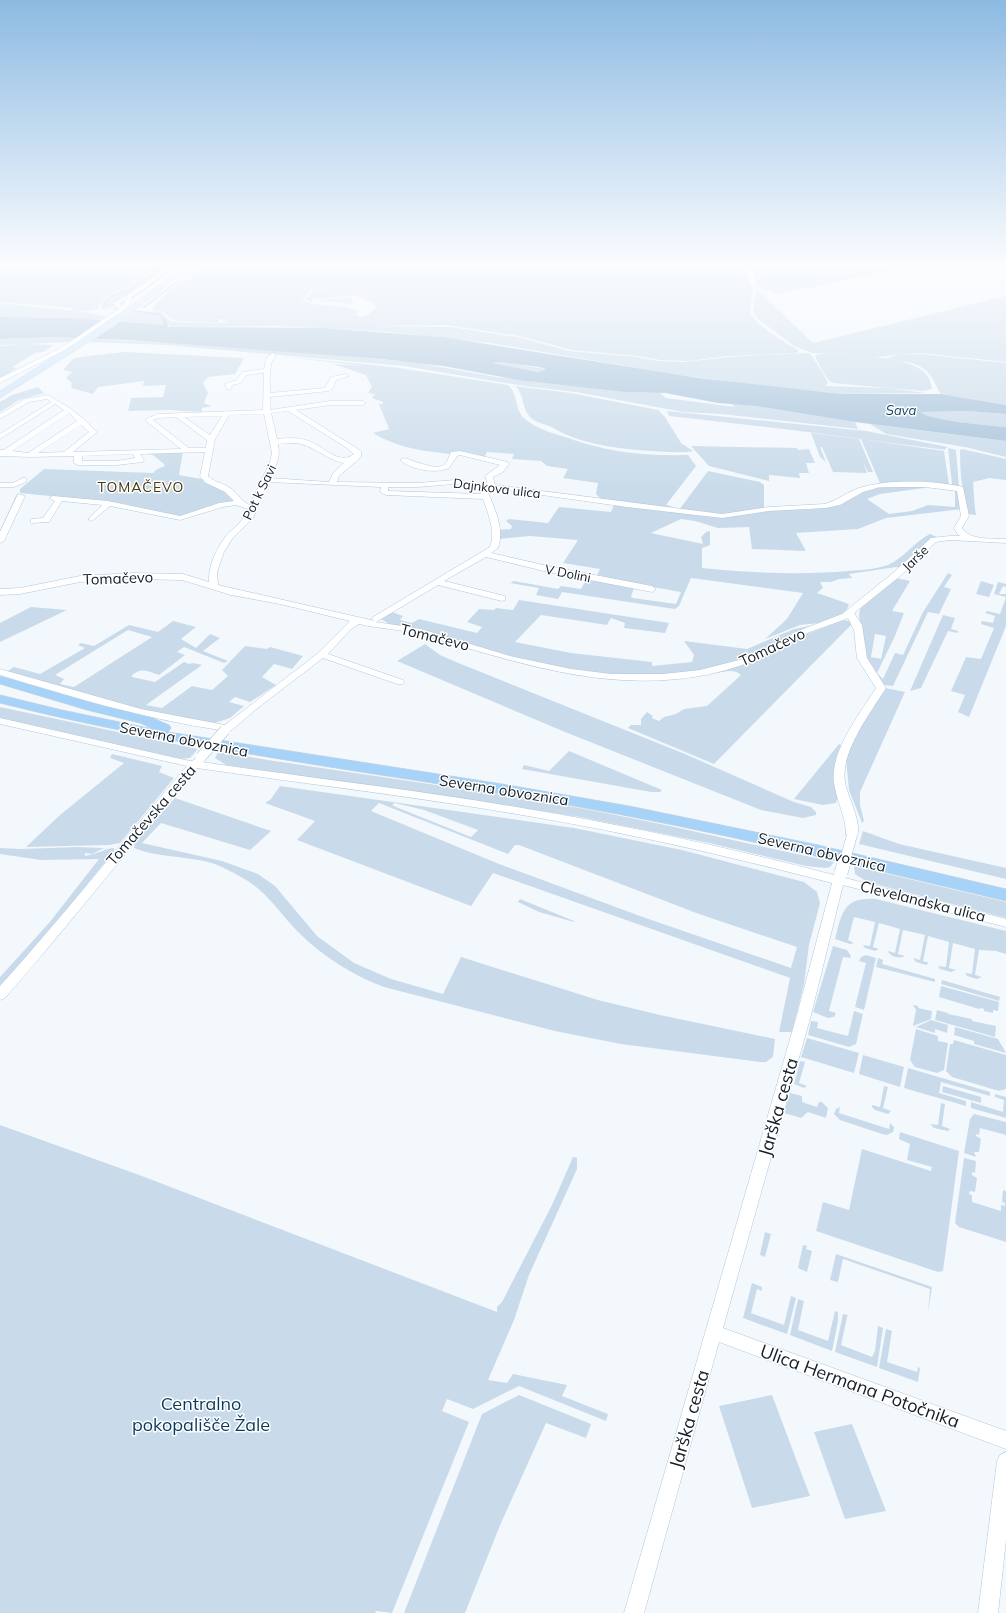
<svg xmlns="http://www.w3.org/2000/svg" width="1006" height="1613" font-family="Mulish,sans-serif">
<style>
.green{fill:#c9dbea;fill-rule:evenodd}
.water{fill:#a6c2da;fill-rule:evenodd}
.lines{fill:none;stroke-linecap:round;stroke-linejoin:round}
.stream{stroke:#a6c2da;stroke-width:1.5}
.minor-casing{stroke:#afc8dd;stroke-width:1}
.major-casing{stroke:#d0d2d3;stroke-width:1}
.highway-casing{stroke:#d0d2d3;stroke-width:1}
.minor{fill:#fff;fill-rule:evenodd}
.major{fill:#cbe5fb;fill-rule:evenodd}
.highway{fill:#a8d3f8;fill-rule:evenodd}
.minor-bridge-far1-casing{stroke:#afc8dd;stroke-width:11;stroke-linecap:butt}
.minor-bridge-casing{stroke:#afc8dd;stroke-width:14;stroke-linecap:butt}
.minor-bridge-far1{stroke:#fff;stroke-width:10}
.minor-bridge{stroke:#fff;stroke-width:13}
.labels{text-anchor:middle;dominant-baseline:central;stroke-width:3;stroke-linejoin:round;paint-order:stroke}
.far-water-label{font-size:13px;font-style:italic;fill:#0e3d5e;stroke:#fff}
.far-street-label{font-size:13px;fill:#141d25;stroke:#fff}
.far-quarter-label{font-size:14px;letter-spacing:1px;fill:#463910;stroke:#fff}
.street-label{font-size:15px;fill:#141d25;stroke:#fff}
.near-street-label{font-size:18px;fill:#141d25;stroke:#fff}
.near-park-label{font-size:18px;fill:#0c3c5d;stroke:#fff}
</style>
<rect width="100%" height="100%" fill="#f3f8fd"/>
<!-- green -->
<path class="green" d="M0,265H158L129,286L103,298L98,309L87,311L72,310L73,308L0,302Z
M160,265H163L131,288L106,300L104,305L110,309H101L104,299L129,286Z
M166,265H172L127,296L113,303L116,308L108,305L109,300L136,287Z
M202,265H743C748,276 754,283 752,297C752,302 749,307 750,312C752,323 788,345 798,350V353L728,356L688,361L660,360L637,356L572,350L519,336L446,325L372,326L451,327L522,338L569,351L636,357L658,361L683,362L740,356L809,353C812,355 826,378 828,383L825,386L888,388L926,393L841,394L757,385L672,374L490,343L389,332L279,326L170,327L161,315L135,311L161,312L169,320L174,322L231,323L223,321V319H219L218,322L178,321L171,319L165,313L152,310C158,301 177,280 190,278L188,277ZM311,289L356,296L374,303L376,308L368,315L360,317L355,314L359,311L344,307L310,304L302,300Z
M746,265H916L778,294L756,286L753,276H756L753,274Z
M313,290L351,296L312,299L313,303L305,299Z
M756,290L759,291L813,343L1006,296V362L920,353L878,357L812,353L794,346L758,319L753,311Z
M351,298L353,304L317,300H318Z
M0,303L85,312L108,317L102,321L71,318L0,317V306H2L0,305Z
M133,312C145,313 160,311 165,325L119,322Z
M55,337L76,338L69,342L26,344L53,345L43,352L35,353L12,367L17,368L0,378V346L23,344L0,345V339Z
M95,339L238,347L413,362L496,377L624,392L660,393L666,398L735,407L732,404L755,406L855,422L858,429L721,414L683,412L576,392L524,386L404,366L166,345L89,342Z
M124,352L244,358L235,374L208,377L203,383L208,393L204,403L212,406L202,408V412L169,410L128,411L131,398L163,397L166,385L143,386L144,381L98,387L93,394L71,388L72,383L66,378L72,372L63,370L73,359L80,357Z
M823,354C848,356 911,354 927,375C930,379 931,384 932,389L923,391L832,383C826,379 817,362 815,355Z
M920,354L1006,363V405L941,394C936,388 935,381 930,375C920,361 901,362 886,358L900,355Z
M277,356L393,367L508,385C519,394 514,410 525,419C536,428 549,432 562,436C607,452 640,456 688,455L696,466L666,505L672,506L668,508L601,499L596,494L598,483L563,478L568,469L547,466L541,461L512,459L514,454L487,452L484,458C446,452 407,454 373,433L389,429L379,404H383V402L372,398L375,394L368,393L372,387L366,375L333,364L365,366Z
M499,362L546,369L538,372L493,363Z
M515,386L571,393L658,410L665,417L681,443L693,451C686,453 678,452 671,452C637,451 585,447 555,429C548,424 538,424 531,418C521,408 525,395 515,386Z
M38,387L44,393L19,400L0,412V402L12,395Z
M667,411L866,431L948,447L945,449L946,450L792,430L669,416Z
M967,411L1006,414V427C988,425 931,421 919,412Z
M870,424L1006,441V457L965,447L886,434Z
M811,433L859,439L873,472H868L863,462L867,473L833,472L822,447H835H820L826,462L820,457Z
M861,439L944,451L949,485L952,484L948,448L956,450L959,487L929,484L880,483Z
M691,446L797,448L798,450L809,449L815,463H806L809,473H799L800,478L769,475V481L709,466Z
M962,449L1006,459V480L989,478L973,482C974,493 974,504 976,515L968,514C962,492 960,473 960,450Z
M183,452L179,475L202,479L205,483L208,482L220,486L235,502L179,516L119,503L20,493V489L44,469L153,473L157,469L165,466L164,464L153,455L141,453Z
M708,471L760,482L764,485V509L723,515L679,510Z
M922,486L924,488L880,494L867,499L889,514L912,511L928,505L955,507V490H959L962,509L886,518L858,529L796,533L806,551L752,549L749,527L718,528L695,521L681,519L651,533L703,544L701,537L706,532L710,531V545L702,548V568C751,573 800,575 849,571C862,570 876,569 888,565C904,558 914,542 930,534L937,537L933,538L902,568L896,567L849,574L852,578L839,579L831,582H820L823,588L817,593L849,604L847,609L849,611L819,623L800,625L765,639L787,619L803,593L691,578L679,606L675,609L562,592L558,599L536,595L539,588L510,583L514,581L558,589L561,586L581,589L587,578L634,588L631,597L633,598L676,604L681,592L596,577L600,569L563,563L578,540L530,536L498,539L497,530L511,529L512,526L506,521L509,519L548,523L559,507L611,512L614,505L704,516L771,510L816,509L835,504L839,505L855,494L877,488Z
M948,573L952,575L944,587L951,589L939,614L928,612L893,686L884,685L866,663L859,616L860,609L896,578L910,581L892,611L904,613L895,636L877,673L883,679L895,653L903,655L923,612ZM875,634L886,636L881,659L871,657Z
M981,581L994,585L989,597L976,594Z
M998,582L1006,584V587L1003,586L999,594H1006V626L969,717L958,712L965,695L951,691L966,657L981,659L994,628L981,624L982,621L993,623L995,616L985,613L987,611L1000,614L1006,597L994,594Z
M519,600L669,623L665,633L624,628L625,623L611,618L607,625L541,615L515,642L571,653L652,662V666L692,662L694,655L684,641L747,649L794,629L815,625C783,641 750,660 715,668C604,691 497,652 391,625L381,619L392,612L403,616L400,620L412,623L419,619L477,633L482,627L467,622L479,609L494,610L496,608L513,610Z
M31,607L67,610L0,642V623Z
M943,615L955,618L951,629L958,631V633L948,631L921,688L910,691Z
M843,620L854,622L714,764L628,728L631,725H641V719L647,712L653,716L652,718L659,721L664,717L676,714L684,709L707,706L741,675C732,666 720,675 710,672C754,655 798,637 843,620Z
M173,621L196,627L181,639L196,648L210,634L220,638L203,651L228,661L224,663L184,647L177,652L185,655L159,675C148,671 142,667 132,675V677L155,682L184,662L189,664L193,663L202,665L146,705L162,708L192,686L212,690L228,676L222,670L245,646L267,649L270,647L303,656L292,669L274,664L262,677L276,685L250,702L235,697L229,702L244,706L230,718L215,723L150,712L6,672L14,667L40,674L85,648L78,645L81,643L94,646L129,625L158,632ZM128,630L152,637L74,687L60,684L64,679L55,675Z
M425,644L440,655L456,662L685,754L794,802L811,807L816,812V815L803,818L761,810L565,732L397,661Z
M885,688L905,692L860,792V805L864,821L862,823L849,790L846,759L850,744Z
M0,707L198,749L190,758L180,759L0,718Z
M839,744L842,746L833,777L838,798L836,803L823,805L794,799Z
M569,751L662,790L660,792H651L522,769L524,765L549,771Z
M218,752C340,772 463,787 585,809C668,824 750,845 834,862L830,867L826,868L806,866L709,843L580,817L226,765L215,758Z
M112,754L162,766L159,772L174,778L120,843L109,845L26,847L60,815L124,763L110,758Z
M280,786L574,828L682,850L804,882L817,892L820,903L809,945L804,984L792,1032H779L790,978L493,873L471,906L297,840L315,821L265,803L271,799ZM379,803L508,854L515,845H519L699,914L797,947L791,968L640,916L499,864L371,811ZM395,803L424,810L478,830L471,837L396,807L392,805Z
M175,798L271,831L250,850L161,823L142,843L222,861L258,874L275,886L317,936L354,963L391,979L443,994L461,957L598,1000L660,1015L775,1039L773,1057L766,1062H760L621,1044L555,1031L384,987C352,975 324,957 299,933C282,916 269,895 248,881C234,873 219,864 204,861C181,856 156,857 134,848L135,842Z
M863,831L899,844L1006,868V879L859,844Z
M77,847L104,848L92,854L85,853V856C94,855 107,848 114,848V851L62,916L0,987V977L49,923L99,859L41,860L0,854V848L21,849Z
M854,866L1006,902V918L867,882L855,874Z
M520,899L574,921V922L539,912L518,902Z
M876,899L1006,931V954L996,951L979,950L975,975L982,977L977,979L967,976L965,973L972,974L975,949L953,943L949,968L956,970L951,972L940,969L938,966L946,967L949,942L928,936L923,961L929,963L926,965L916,962L913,958L920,960L925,935L903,930L898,954L905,956C900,959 890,957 888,951L895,953L900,929L879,923L873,947L879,949L875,951L865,948L863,945L870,946L875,922L854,917L848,940L854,943L850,944L835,939C842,913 843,897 876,899Z
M833,946L847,950L851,956L850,958L843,957L829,1011L836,1013L834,1017L828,1018L813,1012Z
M866,955L876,958L864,1010L855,1007L866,963L859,961L861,957Z
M878,958L883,960L882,964L935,979V982L876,967Z
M942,980L1000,997L999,1001L941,984Z
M941,986L999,1002L998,1011L993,1010V1013L984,1011V1009L980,1008L979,1009L939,997Z
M913,1005L918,1006V1008L932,1011L931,1019L913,1026L916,1010Z
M937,1010L948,1013V1014L972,1019V1021L996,1026L995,1037L935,1020Z
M854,1011L863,1014L856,1044L849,1047L808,1035L811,1021L818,1022L817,1028L848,1036Z
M931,1020L948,1025L947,1033L935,1029V1033L916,1027Z
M955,1027L998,1039L1006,1053L974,1044V1041L954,1035Z
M916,1029L938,1036V1041L948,1043L944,1070L937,1073L915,1067L910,1060Z
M807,1038L859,1053L854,1073L801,1057Z
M954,1040L1006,1055V1089L999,1091L952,1077L946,1071L950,1044H953Z
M863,1055L904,1067L900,1087L859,1074Z
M800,1061L805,1062L799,1083L807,1086L804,1088L794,1084Z
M908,1068L990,1092V1096L941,1082L939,1093L966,1101V1106L904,1088Z
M884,1086L888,1087L883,1108L891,1111L888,1114L875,1110L872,1107V1105L880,1107Z
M943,1086L981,1097V1103L942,1092Z
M790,1093L802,1096V1102L817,1107L819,1102H822L828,1108L826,1118L808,1112L801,1118L784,1113Z
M995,1094L1006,1097V1118L971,1108V1102L1003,1112L1004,1100L995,1097Z
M941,1103L945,1104L942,1126L950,1129L948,1131L934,1128L930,1124L938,1125Z
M840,1107L839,1113L889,1129L890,1123L894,1127L893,1132L887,1135L882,1134L840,1120L834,1114L836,1109Z
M974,1114L1006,1122V1135L980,1128L979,1135L976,1134V1136L981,1139L979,1152H974L976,1157L964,1153L970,1119Z
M0,1125L142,1176L497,1312V1307L502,1302L552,1205L573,1157L577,1158V1169L529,1275L514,1320L488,1380L507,1383L513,1374L567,1385L562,1396L608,1414L606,1421L519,1386L473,1409L447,1399L442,1411L469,1422L392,1613L376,1611L375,1613H0Z
M900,1132L959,1151L943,1271L938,1272L816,1231L823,1202L849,1210L862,1149L931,1171L932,1167L907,1160L910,1144L899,1139Z
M964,1158L976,1161L975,1173L972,1172V1175L977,1178L975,1192L970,1191L969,1194L972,1195V1202L1001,1211V1205L1005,1206V1203L1002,1202L1003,1190L1006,1191V1242L959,1227L955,1223Z
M765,1232L771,1234L765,1257L760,1255Z
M803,1245L807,1246L806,1249L812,1251L807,1272L798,1268Z
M836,1254L932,1287L928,1313L930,1289L843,1259L838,1282L830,1280Z
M752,1283L762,1287V1291L757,1289L751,1313L784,1325L791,1296L796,1298L787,1334L743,1318Z
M798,1299L804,1301L798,1330L828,1341L835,1311L838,1312V1321L832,1351L790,1335Z
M843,1314L848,1315L847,1317L841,1345L872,1357L875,1351L878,1326L883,1328L877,1367L835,1352Z
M886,1329L892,1331L887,1362L917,1372L918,1367L920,1368L918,1382L879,1368Z
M519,1395L591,1424L586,1438L546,1423L501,1523L465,1613H404L482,1414Z
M772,1395L810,1496L752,1508L719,1406Z
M852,1424L886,1511L845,1519L814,1432Z"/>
<!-- water -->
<path class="water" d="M163,265H166L135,288L109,299L107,305L113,308L154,313C162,315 167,319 168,327L321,328L443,337L699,378L841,394H941L1006,405V414L967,411L920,412C931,421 988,425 1006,427V441L855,422L755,406L718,403L665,393L624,392L518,380L443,366L382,359L127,340L55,337L0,339V317L71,318L164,325L161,316L158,314L117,310L104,305L108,298L131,288ZM499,362L539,367L546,369L538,372L493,363Z"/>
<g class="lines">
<!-- stream -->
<path class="stream" d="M132,298L178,265
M121,304L125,301
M144,307L199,265
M148,313L158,314L163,319"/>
<defs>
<path id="minor" d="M171,265H177L132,297L127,308L65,350L0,383V378L61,348L123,306L128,295Z
M743,265H748L754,275L757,287L752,286Z
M273,353L276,355C268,363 270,381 270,393L325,388L331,377L346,374L349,376L336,380L333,388L329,391L270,397V410L330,401H363L366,403L363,405H330L296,410L361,451V457L339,476L337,482L418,483L455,480L488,485L485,476L500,465L460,455L457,456L449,468C436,474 411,470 400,460L404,458C413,460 437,472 445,464C448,461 449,456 451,452L460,451L508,462L509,464L503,472L493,477L495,485L722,514L769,507L825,504C838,500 847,492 859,488C888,479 933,480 963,487L969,516L962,528C970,541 993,538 1006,539V543L950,540L936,542L899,577L854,613L862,625L867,658L886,688C871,712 840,752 845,782C847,796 864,825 856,838L852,839L846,835C846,816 836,800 834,782C830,751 861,712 876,688L857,658L854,630L848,618C834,624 818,628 803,635C791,642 779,650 766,655C746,665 722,672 700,676C602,693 514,661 422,635C401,629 380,629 359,624L351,629L328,654L403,680L405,682L403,684H397L323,658L255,710L232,730L225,733L220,730C145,719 72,697 0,675V669L141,709L225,725L317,654L350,621L280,604L231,595L182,580L134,579L80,582L20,594L0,595V589L20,588L80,576L134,573L183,574L209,582C208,566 216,549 226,536C234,527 244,521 248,509L236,505L223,507L180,520L110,506L92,521L88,519L102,505L62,501L49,522L31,523V519L43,518L55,501L49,498L53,496L108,501L180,516L219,503L234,501L225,492L206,483L200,476L205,452L140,454L144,460L143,462L117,465H78L74,463V456L31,457L0,456V450H4L64,410L55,404L0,439V434L51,402L47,399L29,402L0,419V414L25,399L48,395L71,409L85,420L97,432L73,452L181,449L146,421V419L158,414L263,410L264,373L246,375L241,383L232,385L231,389H227L225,384L237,380L242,372L264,369L267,357ZM288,411L347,448L354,454C339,466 323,446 309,441C298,437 287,438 277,439L271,413ZM69,413L77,421L28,453L12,451ZM264,414L272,453L270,462L250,505C241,502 238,493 230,488C223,483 214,482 208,476L215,439L229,415ZM222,416L210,435L184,417ZM176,417L207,440L206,448H189L153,420L159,418ZM81,425L89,432L64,452L38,453ZM293,443C312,443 325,460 344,463L333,473L329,482L270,478C276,466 281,457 278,444ZM133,454L135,458L117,461H82V456ZM268,482L381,487L380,492L386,495L483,499C488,513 496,532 490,547L373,617L371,619L375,621L218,585L217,572L224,552L232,539L253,518ZM455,484L479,490L481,494L388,491V487H418ZM880,487H925L957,491L961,516L954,528L958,535L961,536H950L931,538L893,573L842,614L798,631L761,651L739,660L700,670L663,674H611L571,669L510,656L421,629L376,622L438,585L502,601L505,600V596L444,581L486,557L548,572L652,592L656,589L652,586L548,566L491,553L498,548C505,529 494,507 487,490L500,489L627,507L722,518L769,511L826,508L840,505L863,492Z
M23,478H26V482L14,487H0V483H13Z
M18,494L25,496L4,541L0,543V532Z
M0,718L185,760L192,761L198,757L202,758L203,760L202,762C310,778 420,790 528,809C631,826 733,849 834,875L836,871H844L846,874L845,878L1006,919V927L843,885L811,1015L723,1328L1006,1431V1449L719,1342L644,1613H624L797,1015L832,883C731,857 630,833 528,816C418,797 307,784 197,768C132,844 71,923 5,998L0,1000V986C64,915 124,839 187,766L0,724Z
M1006,1452V1540L998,1613H978L997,1461L1000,1455Z"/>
<path id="major" d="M187,265H194L114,326L0,398V391L108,322Z"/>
<path id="highway" d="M0,676L97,704L150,717L169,725L171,728L168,732L502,784L629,806L818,845L1006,889V901C859,866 712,830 563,804C375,772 186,750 0,703V695L62,710L153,729L140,723L87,710L0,684Z"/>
</defs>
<!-- minor casing -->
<use href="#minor" class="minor-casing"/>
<!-- major casing -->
<use href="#major" class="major-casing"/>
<!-- highway casing -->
<use href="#highway" class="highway-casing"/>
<!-- minor -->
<use href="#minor" class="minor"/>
<!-- major -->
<use href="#major" class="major"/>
<!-- highway -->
<use href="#highway" class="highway"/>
<defs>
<path id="minor-bridge-far1" d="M201,757L225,730
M845,860L852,835"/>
<path id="minor-bridge" d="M841,873L845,859"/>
</defs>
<!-- minor-bridge-far1 casing -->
<use href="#minor-bridge-far1" class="minor-bridge-far1-casing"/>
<!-- minor-bridge casing -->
<use href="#minor-bridge" class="minor-bridge-casing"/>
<!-- minor-bridge-far1 -->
<use href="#minor-bridge-far1" class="minor-bridge-far1"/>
<!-- minor-bridge -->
<use href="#minor-bridge" class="minor-bridge"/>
</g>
<!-- sky -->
<linearGradient id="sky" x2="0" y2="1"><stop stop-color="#8dbae2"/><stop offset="0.54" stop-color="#fafcfe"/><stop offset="1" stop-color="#fafcfe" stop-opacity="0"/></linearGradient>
<rect width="1006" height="490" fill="url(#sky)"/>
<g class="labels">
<!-- far-water labels -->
<g class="far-water-label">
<text x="901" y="410">Sava</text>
</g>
<!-- far-street labels -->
<g class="far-street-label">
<text transform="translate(497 488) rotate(7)">Dajnkova ulica</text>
<text transform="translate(259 492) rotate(-64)">Pot k Savi</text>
<text transform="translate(915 558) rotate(-44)">Jarše</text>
<text transform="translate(568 573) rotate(11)">V Dolini</text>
</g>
<!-- far-quarter labels -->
<g class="far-quarter-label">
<text x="141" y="487">TOMAČEVO</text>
</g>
<!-- street labels -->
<g class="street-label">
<text transform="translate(118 578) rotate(-2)">Tomačevo</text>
<text transform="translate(435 637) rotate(14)">Tomačevo</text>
<text transform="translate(772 647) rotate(-25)">Tomačevo</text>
<text transform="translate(184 739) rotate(11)">Severna obvoznica</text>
<text transform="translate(504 790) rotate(9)">Severna obvoznica</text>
<text transform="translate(151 815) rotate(-49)">Tomačevska cesta</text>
<text transform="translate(822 852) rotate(13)">Severna obvoznica</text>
<text transform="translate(923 901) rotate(14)">Clevelandska ulica</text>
</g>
<!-- near-street labels -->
<g class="near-street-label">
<text transform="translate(778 1107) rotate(-74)">Jarška cesta</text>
<text transform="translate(860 1386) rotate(20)">Ulica Hermana Potočnika</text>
<text transform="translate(689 1419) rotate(-74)">Jarška cesta</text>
</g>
<!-- near-park labels -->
<g class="near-park-label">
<text x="201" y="1403">Centralno<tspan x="201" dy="21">pokopališče Žale</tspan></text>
</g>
</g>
</svg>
